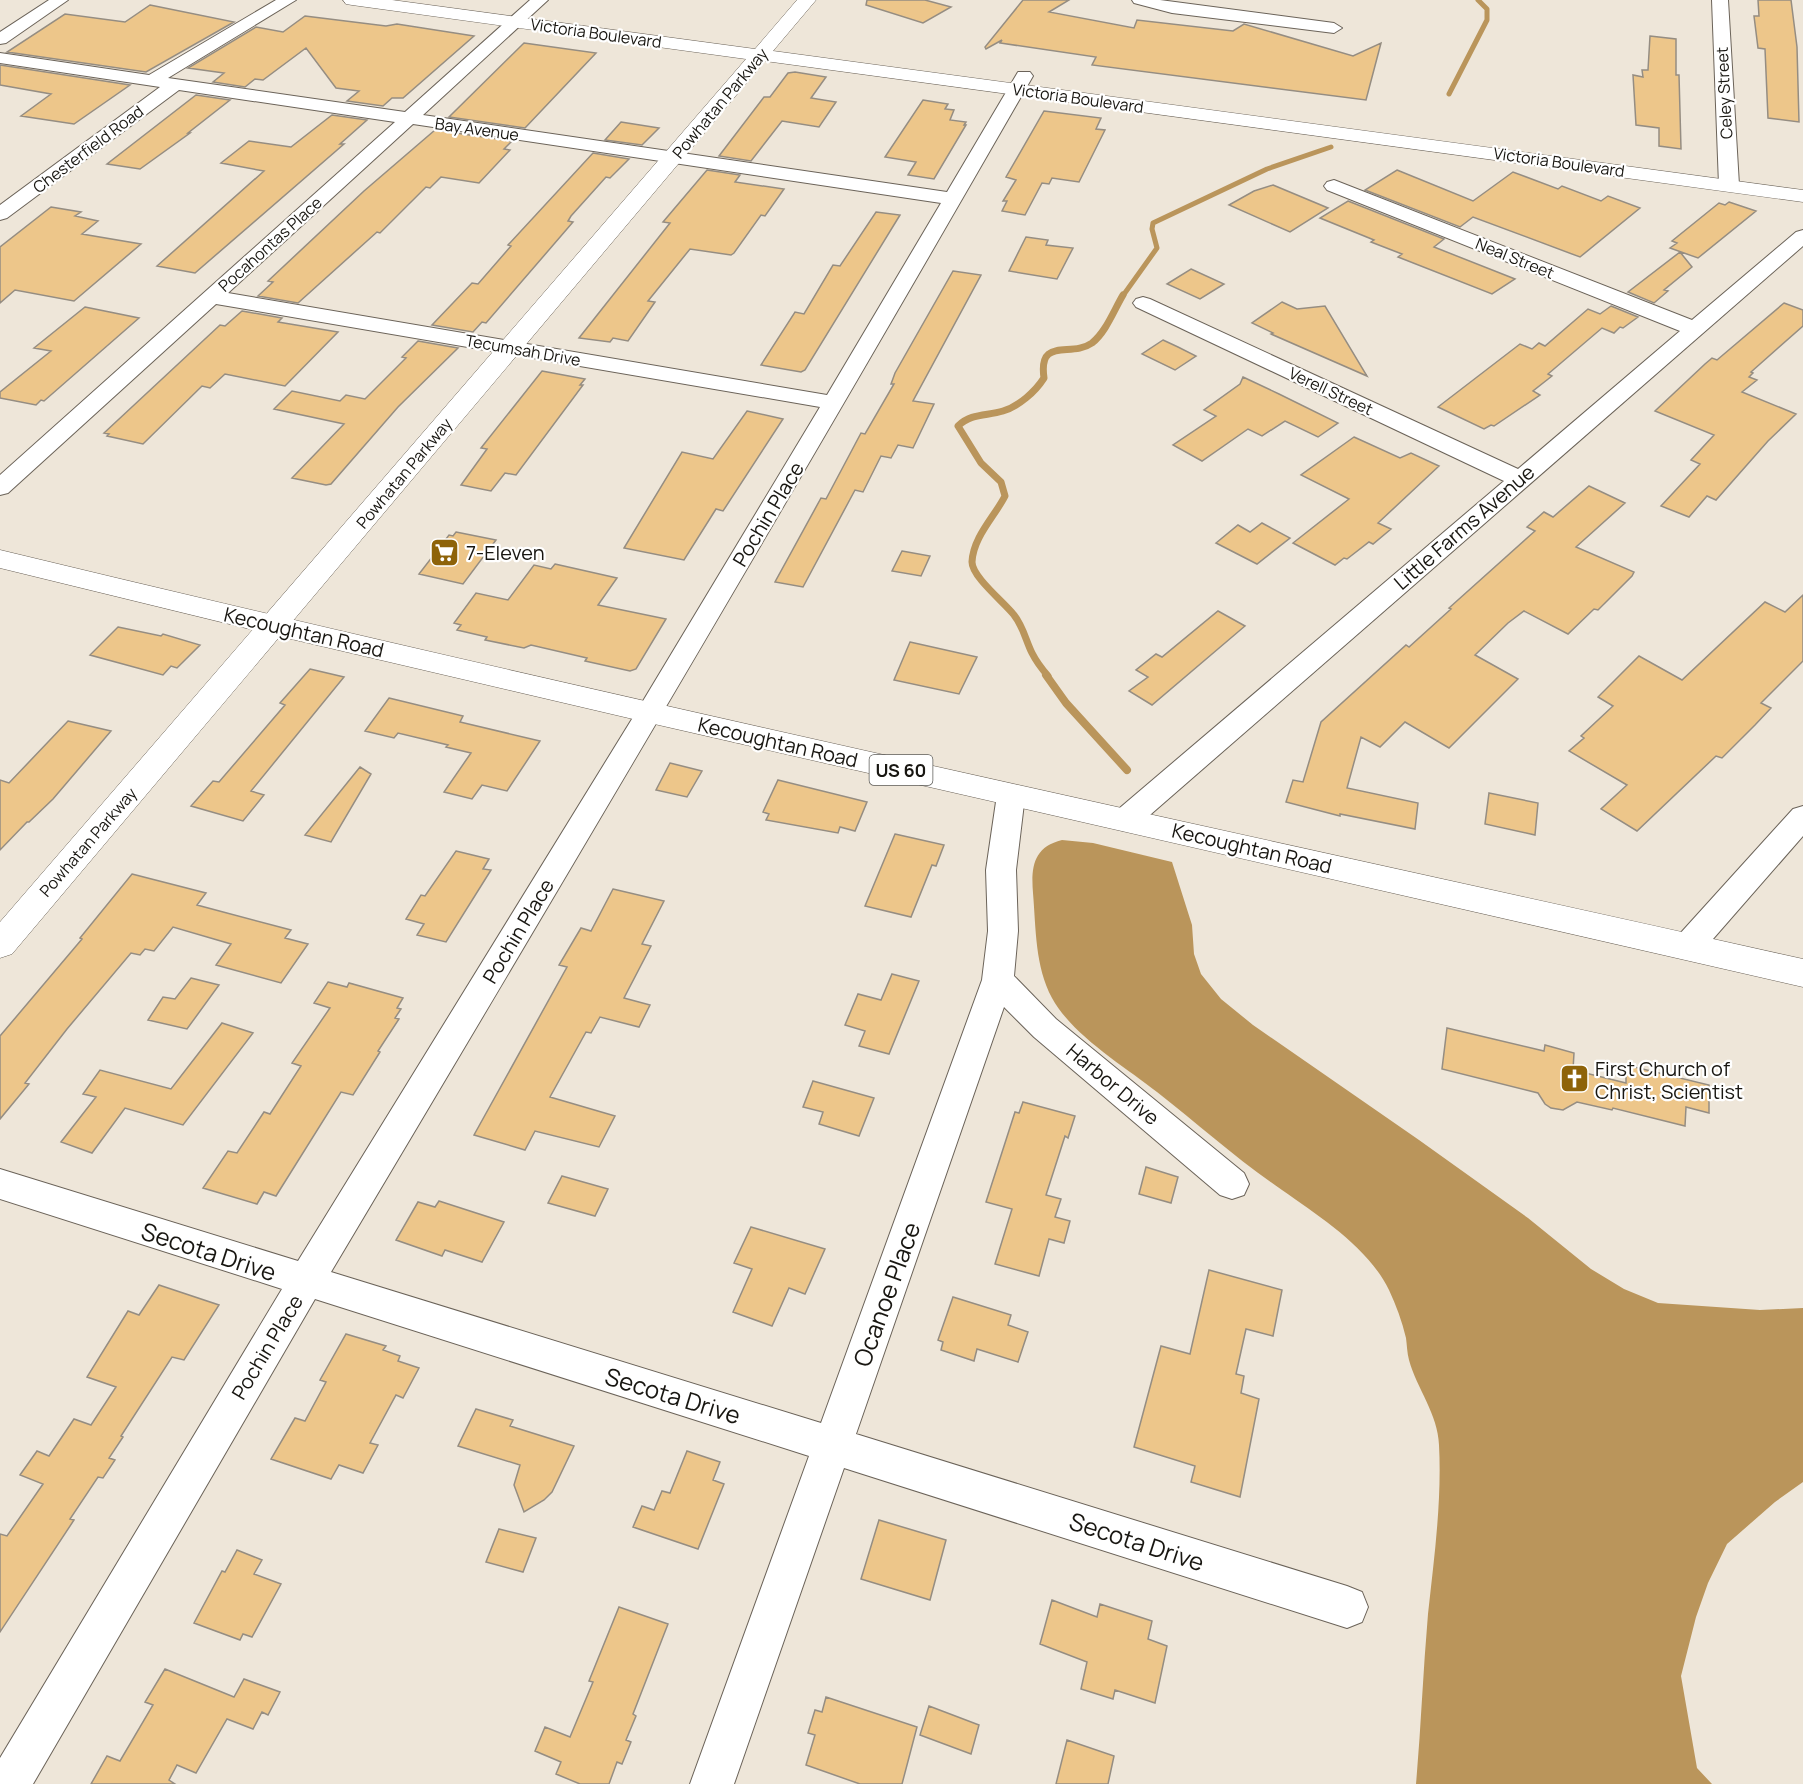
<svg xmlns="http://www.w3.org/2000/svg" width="1803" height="1784" font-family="Manrope,sans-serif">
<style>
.water{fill:#ba955b}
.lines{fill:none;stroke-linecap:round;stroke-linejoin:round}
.stream-far2{stroke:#ba955b;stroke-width:5}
.stream-far1{stroke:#ba955b;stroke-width:7}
.stream{stroke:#ba955b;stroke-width:8}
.building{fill:#edc68a;stroke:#958d82;stroke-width:1.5}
.street-casing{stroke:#6b6359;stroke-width:2}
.secondary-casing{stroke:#6b6359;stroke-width:1}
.primary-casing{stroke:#6b6359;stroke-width:1}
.street{fill:#fff;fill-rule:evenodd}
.secondary{fill:#fff;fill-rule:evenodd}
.primary{fill:#fff;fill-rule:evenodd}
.labels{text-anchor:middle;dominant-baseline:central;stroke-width:4.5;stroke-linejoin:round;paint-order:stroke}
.far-street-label{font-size:16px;fill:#181611;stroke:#fff}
.shield{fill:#fff;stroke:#5d5c58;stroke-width:1.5}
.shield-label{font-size:18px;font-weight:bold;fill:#181611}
.street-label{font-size:20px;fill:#181611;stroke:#fff}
.poi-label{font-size:20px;fill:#181611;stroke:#fff;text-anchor:start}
.near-street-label{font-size:24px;fill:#181611;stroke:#fff}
</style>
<rect width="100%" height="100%" fill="#eee6d9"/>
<!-- water -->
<path class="water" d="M1062,840L1093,843L1172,862L1192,925L1194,954L1201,974L1221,999L1253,1025L1419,1140L1528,1218L1591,1269L1624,1289L1658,1303L1760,1310L1803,1308V1482L1775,1502L1727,1544L1708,1583L1696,1617L1681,1676L1697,1768L1712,1784H1416C1421,1728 1423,1671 1428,1614C1434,1559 1442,1501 1439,1445C1438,1414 1417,1389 1409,1360C1407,1353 1407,1345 1406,1338C1402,1321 1396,1305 1389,1290C1368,1247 1320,1217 1282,1190C1238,1160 1199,1125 1157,1092C1124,1066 1073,1036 1052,998C1035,966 1036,929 1033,893C1031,868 1033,847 1062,840Z"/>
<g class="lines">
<!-- stream-far2 -->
<path class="stream-far2" d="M1449,94L1487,20V9L1478,0
M1122,297L1157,248L1152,229L1153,223L1267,169L1331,147"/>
<!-- stream-far1 -->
<path class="stream-far1" d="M1048,676C1042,669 1036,661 1032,653C1026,641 1023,626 1014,615C1005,603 972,577 972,562C973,537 995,516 1005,496L1001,482L981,463L958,426C971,413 987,416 1003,411C1019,406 1035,392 1044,378C1038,336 1071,358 1092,343C1106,332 1114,310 1123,295"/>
<!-- stream -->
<path class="stream" d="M1046,675L1066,703L1127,770"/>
</g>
<!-- building -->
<path class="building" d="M867,0H925L951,7L923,23L866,5Z
M1023,0H1069L1049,12L1134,28L1137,20L1233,31L1244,24L1353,56L1381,43L1366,100L1092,65L1096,57L1000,43L1002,40L986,49L985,47Z
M1758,0H1791L1797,47L1799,122L1768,118L1765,49L1758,48L1754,16H1759Z
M150,5L234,22L146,72L7,52L65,14L125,22Z
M305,16L386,26L397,24L474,36L403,98H392L383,106L347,101L359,91L336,88L306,48L263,80L255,79L245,87L213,82L224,73L188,68L256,27L283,32Z
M1650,36L1676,39V75H1679L1681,149L1659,146V128L1636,125L1633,75L1643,77L1642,70H1648Z
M524,43L596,53L525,128L449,117Z
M0,65L130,85L74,124L21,116L51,94L0,85Z
M795,72L826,77L811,98L836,102L819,127L782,121L751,161L719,156L764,97H770L788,73Z
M196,95L230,100L188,133H190L140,169L107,164Z
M923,100L948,104L945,109L954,110L950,120L966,122L964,125H966L934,179L908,175L916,162L885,157Z
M1044,111L1101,118L1096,129L1105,130L1079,182L1052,178L1049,184L1042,183L1025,215L1002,211L1007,201H1003L1016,180L1006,177Z
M332,115L367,120L340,144H344L195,273L157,266L264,171L221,163L249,141L291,147Z
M621,122L659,128L642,145L605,140Z
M435,130L512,141L504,149L510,150L479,183L441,177L430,188L426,187L380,233L377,232L298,303L258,296L273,282L268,281L364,191Z
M593,153L629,159L610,178L606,177L571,216L568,221L573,222L486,323L482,322L473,332L432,325L472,283L478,284L511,246L508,245Z
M707,170L740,175L735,182L784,189L765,216L761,215L734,253L731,255L690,249L648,301L655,302L628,341L613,338L610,342L579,338L670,223L663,222Z
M1397,170L1473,201L1513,172L1558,189L1562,186L1601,201L1608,196L1640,208L1580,257L1473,217L1460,227L1365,190Z
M1273,185L1328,208L1290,232L1229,205L1254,191Z
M1348,201L1444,239L1434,247L1515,279L1492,294L1398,257L1402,254L1371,242L1374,240L1320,218Z
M1729,202L1756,211L1698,258L1670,248L1677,243L1672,241L1719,203L1725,205Z
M51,207L81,212L75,216L98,221L82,234L141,244L74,301L15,290L0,303V247Z
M876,212L900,215L805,370L801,372L761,365L795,312L804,314L833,265L840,266Z
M1026,237L1048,240L1046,245L1073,248L1057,279L1009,271Z
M1680,252L1692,267L1664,290L1668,291L1654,303L1628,292Z
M1191,269L1224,284L1200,299L1167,284Z
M953,271L981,275L913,401L934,404L913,448L898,445L891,458L881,456L863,492L855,490L803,587L775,582L821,498L826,499L861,433L865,434L894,384H891L895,373Z
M1282,302L1297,309L1325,306L1367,376L1271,334L1273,333L1252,323Z
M1784,303L1803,310V326L1751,372L1753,373L1749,377L1757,380L1742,392L1796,414L1768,441L1716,500L1707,496L1689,517L1661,506L1700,464L1691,460L1714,435L1655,411L1705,364L1712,358L1717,360Z
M1611,306L1638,317L1623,328L1620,327L1614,333L1602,328L1548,374L1552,376L1533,391L1540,395L1494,426L1491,425L1484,429L1438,407L1520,344L1532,349L1539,343L1545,346L1588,309L1600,314Z
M85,307L139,318L44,401L41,400L36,405L0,398V392L51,351L34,348Z
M242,311L282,318L278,322L338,332L285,386L225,374L210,388L202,386L143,444L107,436L109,434L104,433L220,325L225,326Z
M1163,340L1178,347L1196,356L1175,370L1142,354Z
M418,341L458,348L398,407L331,484L326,485L292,478L344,424L274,409L292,391L340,401L346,395L365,399L406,358L402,357Z
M542,371L585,379L580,385H583L516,475L505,473L491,491L461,485L487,449L481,448Z
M1243,377L1279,394L1338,423L1318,437L1285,421L1262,436L1248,429L1202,461L1173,445L1216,416L1204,410L1240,384Z
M747,411L783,419L723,511L716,509L684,560L624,548L682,452L713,459Z
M1354,437L1400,458L1411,453L1439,466L1378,523L1391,529L1373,544L1369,542L1347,559L1344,558L1335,565L1293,543L1349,499L1301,475Z
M1589,486L1625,503L1576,547L1634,572L1632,576L1598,610L1594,609L1568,634L1524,611L1508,623L1475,655L1518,679L1449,748L1405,722L1380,747L1361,737L1347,788L1418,803L1415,829L1340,814V816L1286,802L1293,780L1303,782L1321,722L1406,645L1409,647L1451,609L1449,608L1535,531L1527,527L1544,512L1553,517Z
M1262,523L1290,538L1257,564L1216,543L1238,525L1250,532Z
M456,532L496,540L463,584L419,574L449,535L453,536Z
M902,551L930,556L921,576L892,571Z
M555,564L617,578L598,605L666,619L636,669L630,671L585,661L587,658L531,645L524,648L485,640L487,637L457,630L461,625L454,623L476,593L508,600L534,565L551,569Z
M1803,595V661L1761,703L1771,708L1755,725L1722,758L1716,756L1637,831L1601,809L1627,785L1569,751L1584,738L1581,736L1613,706L1598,697L1639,656L1682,680L1765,602L1785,612Z
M1218,611L1245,626L1152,705L1129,691L1148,677L1136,670L1156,654L1162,657Z
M118,627L161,636L163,634L200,645L177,668L171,666L163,675L90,655Z
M910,642L977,657L959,694L894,680Z
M310,669L344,677L251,791L264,795L243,821L191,806L213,781L219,782L285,705L280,703Z
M389,698L463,716L460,722L540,741L507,791L482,785L472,799L444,792L471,753L446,747L448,745L398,733L394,738L365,731Z
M68,721L111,731L53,799L29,822H27L0,850V780L9,783Z
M670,763L702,771L687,797L656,790Z
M360,767L371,774L331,842L305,835Z
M778,780L867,802L855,831L840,827L838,833L766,820L769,814L763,812Z
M1489,793L1538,803L1535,835L1485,824Z
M895,834L944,845L936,866L932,865L911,917L865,906Z
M456,851L489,859L483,869L491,870L446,942L417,935L424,924L406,919L421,895L425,896Z
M132,874L206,893L197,905L291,930L285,938L308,944L281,983L216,965L231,944L173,927L154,951L145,949L140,955L131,953L67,1029L25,1083L29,1084L0,1119V1036L82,939L80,938Z
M613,889L664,901L642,944L651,946L624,998L650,1005L639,1027L600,1017L591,1033L586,1032L550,1097L615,1116L599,1147L535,1131L525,1150L474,1135L567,967L559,965L581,928L591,931Z
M892,974L919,981L889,1054L859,1046L865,1031L845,1025L858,994L881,1000Z
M191,978L219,985L187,1029L148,1020L163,997L175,999Z
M328,982L347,987L349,983L403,998L397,1008L401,1009L395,1018L399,1019L378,1051L380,1052L353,1095L341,1092L276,1196L264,1192L257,1204L203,1188L228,1151L237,1153L264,1112L270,1114L301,1066L292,1063L330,1008L314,1003Z
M222,1023L253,1033L183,1125L125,1108L92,1153L61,1142L96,1097L83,1094L100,1070L171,1089Z
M1447,1028L1544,1051L1545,1045L1574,1053L1573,1070L1626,1083V1065L1709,1085V1113L1686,1107L1685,1126L1613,1108L1612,1110L1577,1102L1563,1110L1551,1108L1545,1104L1538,1093L1442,1069Z
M813,1081L874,1098L859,1136L819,1124L823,1112L803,1107Z
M1023,1102L1075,1116L1068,1138L1065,1136L1046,1195L1061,1199L1055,1217L1070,1221L1064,1243L1049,1239L1039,1276L995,1264L1012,1209L986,1202L1015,1112L1019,1113Z
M1146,1167L1178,1177L1171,1203L1139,1194Z
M562,1176L608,1189L595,1216L548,1203Z
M439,1201L504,1222L482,1262L445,1250L442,1256L396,1240L418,1202L435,1207Z
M751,1227L825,1249L805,1294L789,1288L772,1326L733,1312L752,1269L734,1263Z
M1209,1270L1282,1290L1273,1336L1246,1329L1236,1374L1244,1376L1241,1393L1259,1399L1240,1497L1191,1482L1195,1466L1134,1447L1161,1346L1190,1354Z
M159,1285L219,1305L184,1360L172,1357L121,1436L123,1437L109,1458L115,1460L103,1478L98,1477L70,1519L74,1520L0,1632V1534L7,1536L43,1484L20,1475L37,1451L49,1456L74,1419L91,1425L116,1387L87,1377L128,1311L139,1315Z
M953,1297L1011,1315L1008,1325L1028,1332L1018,1362L977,1349L974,1361L941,1350L943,1342L938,1340Z
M346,1334L386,1346L383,1350L400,1356L398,1361L419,1368L403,1398L396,1395L370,1443L378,1445L363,1473L339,1465L331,1479L271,1459L295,1418L305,1421L326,1382L320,1380Z
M476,1409L513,1420L510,1426L574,1446L552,1492L544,1500L524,1512L514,1485L520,1465L458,1446Z
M687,1451L720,1462L713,1480L724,1484L698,1549L633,1527L642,1506L654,1510L662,1491L670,1493Z
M879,1520L946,1540L930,1600L861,1579Z
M499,1529L536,1538L523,1572L486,1562Z
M237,1550L262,1560L254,1574L281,1584L252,1637L243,1634L240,1640L194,1623L222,1571L225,1572Z
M1052,1600L1097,1617L1100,1604L1152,1621L1148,1639L1167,1646L1155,1703L1115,1690L1113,1699L1081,1689L1087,1662L1040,1644Z
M619,1607L668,1624L633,1714L636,1716L626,1740L631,1742L622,1764L617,1762L609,1784H580L556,1774L561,1762L535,1751L545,1727L570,1737L593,1682L589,1681Z
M165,1669L234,1697L244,1679L280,1692L268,1715L262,1712L253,1729L227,1719L196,1773L177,1765L169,1780L175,1784H91L107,1756L120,1761L153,1705L145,1702Z
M826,1697L917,1727L902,1784H860L806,1765L815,1735L808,1733L815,1710L822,1712Z
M929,1706L979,1725L971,1754L920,1735Z
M1067,1740L1114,1756L1108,1784H1056Z"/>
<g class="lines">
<defs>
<path id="street" d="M49,0H68L6,43L0,44V32Z
M276,0H296L168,78L405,112L530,0H548L423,115L947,192L1018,72H1030L1033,76C804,475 568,874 331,1272L821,1423L982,980L988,931L986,870L997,795L1001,788L1011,785L1021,788L1025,795L1016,870L1018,931L1014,976L1056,1019L1244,1173L1249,1184L1244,1195L1232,1199L1220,1195L1034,1037L1004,1007L856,1434L1347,1586L1362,1592L1368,1607L1362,1622L1347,1628L844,1468L734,1784H690L809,1456L315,1299L33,1784H0V1758L282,1289L0,1199V1169L298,1261L640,706L820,407L216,304L8,493L0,495V475L395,122L179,90L7,218L0,220V205L160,87L0,63V53L149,75ZM413,124L941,203L827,395L228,293Z
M1132,0H1160L1334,23L1342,28L1334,33L1172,13L1134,3Z
M1712,0H1728L1739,185L1736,189H1722L1719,185Z
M1334,180L1692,320L1796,232L1803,230V246L1135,828L1125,831L1115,828L1111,820L1115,812L1504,481L1136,307L1133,303L1136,299L1143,297L1150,299L1518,469L1680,331L1327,190L1324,186L1327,182Z
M1803,806V836L1699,955L1688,958L1677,955L1673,946L1677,937L1793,809Z"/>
<path id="secondary" d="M343,0H392L755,49L797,0H816L773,51L1803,190V202L765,61L12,954L0,958V922L746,59L352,5L346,4Z"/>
<path id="primary" d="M0,550C599,695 1201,825 1803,959V987L650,723L274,635L0,568Z"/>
</defs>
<!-- street casing -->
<use href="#street" class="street-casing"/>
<!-- secondary casing -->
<use href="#secondary" class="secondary-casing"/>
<!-- primary casing -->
<use href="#primary" class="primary-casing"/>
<!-- street -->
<use href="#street" class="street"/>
<!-- secondary -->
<use href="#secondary" class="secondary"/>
<!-- primary -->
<use href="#primary" class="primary"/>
</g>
<!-- icons -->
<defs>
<symbol id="supermarket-square" viewBox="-11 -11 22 22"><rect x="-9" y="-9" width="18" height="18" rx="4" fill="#8e6309" stroke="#fff"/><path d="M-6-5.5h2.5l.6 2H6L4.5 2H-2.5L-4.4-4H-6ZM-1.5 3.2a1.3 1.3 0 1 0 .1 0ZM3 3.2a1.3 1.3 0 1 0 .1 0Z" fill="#fff"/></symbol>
<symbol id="church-square" viewBox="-11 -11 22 22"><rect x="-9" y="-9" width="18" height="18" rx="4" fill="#8e6309" stroke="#fff"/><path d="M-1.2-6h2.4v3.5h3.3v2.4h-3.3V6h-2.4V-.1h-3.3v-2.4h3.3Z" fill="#fff"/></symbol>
</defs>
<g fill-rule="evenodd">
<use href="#supermarket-square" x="428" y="536" width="33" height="33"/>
<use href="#church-square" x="1558" y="1062" width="33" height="33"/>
</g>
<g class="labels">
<!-- far-street labels -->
<g class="far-street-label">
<text transform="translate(596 33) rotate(8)">Victoria Boulevard</text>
<text transform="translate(1724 93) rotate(-93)">Celey Street</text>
<text transform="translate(1078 98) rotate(8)">Victoria Boulevard</text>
<text transform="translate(720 103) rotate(-50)">Powhatan Parkway</text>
<text transform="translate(477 129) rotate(8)">Bay Avenue</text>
<text transform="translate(88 149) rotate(-37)">Chesterfield Road</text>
<text transform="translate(1559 162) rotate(8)">Victoria Boulevard</text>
<text transform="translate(270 244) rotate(-42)">Pocahontas Place</text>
<text transform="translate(1515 258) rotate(22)">Neal Street</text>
<text transform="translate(523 350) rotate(10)">Tecumsah Drive</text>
<text transform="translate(1331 391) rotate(25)">Verell Street</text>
<text transform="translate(404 473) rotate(-50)">Powhatan Parkway</text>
<text transform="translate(88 842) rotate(-49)">Powhatan Parkway</text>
</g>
<!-- shield labels -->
<rect class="shield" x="869.5" y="755" width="63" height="30" rx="4.5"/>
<g class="shield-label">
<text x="901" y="770">US 60</text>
</g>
<!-- street labels -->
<g class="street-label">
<text transform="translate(768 514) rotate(-59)">Pochin Place</text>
<text transform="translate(1464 527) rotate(-41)">Little Farms Avenue</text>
<text transform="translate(304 632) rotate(13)">Kecoughtan Road</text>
<text transform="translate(778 742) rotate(13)">Kecoughtan Road</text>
<text transform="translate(1252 848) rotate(13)">Kecoughtan Road</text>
<text transform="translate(518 931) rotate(-59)">Pochin Place</text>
<text transform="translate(1113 1084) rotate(40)">Harbor Drive</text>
<text transform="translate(267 1347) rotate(-59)">Pochin Place</text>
</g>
<!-- poi labels -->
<g class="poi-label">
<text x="466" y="552">7-Eleven</text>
<text x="1595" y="1068">First Church of<tspan x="1595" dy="23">Christ, Scientist</tspan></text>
</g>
<!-- near-street labels -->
<g class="near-street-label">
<text transform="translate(209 1251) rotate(18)">Secota Drive</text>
<text transform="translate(886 1294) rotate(-70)">Ocanoe Place</text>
<text transform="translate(673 1395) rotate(17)">Secota Drive</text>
<text transform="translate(1137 1541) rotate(18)">Secota Drive</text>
</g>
</g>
</svg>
